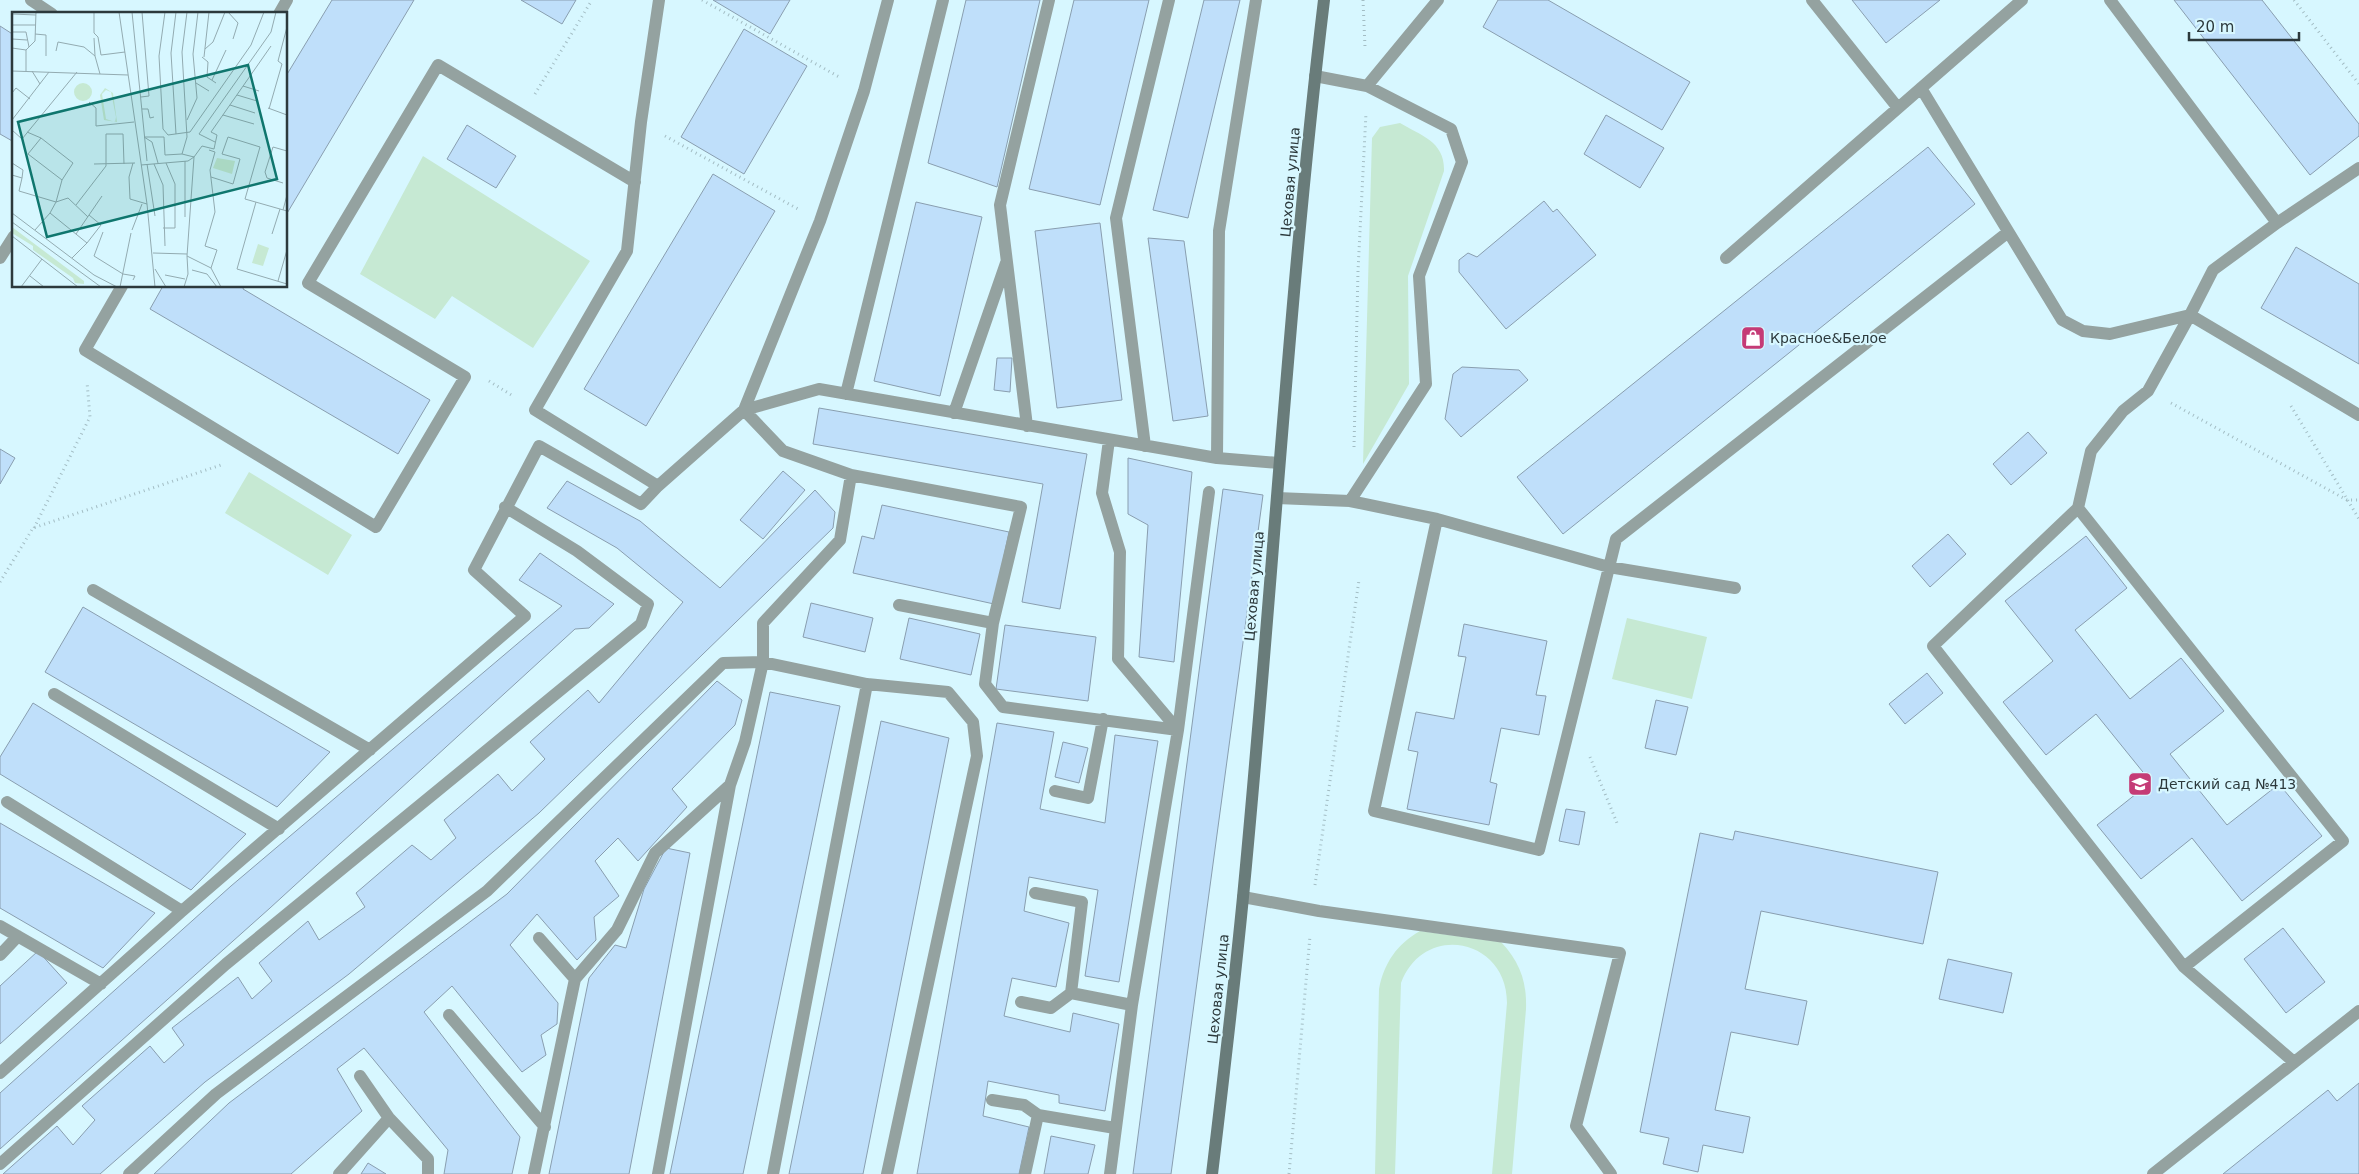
<svg xmlns="http://www.w3.org/2000/svg" width="2359" height="1174" font-family="'DejaVu Sans',sans-serif">
<style>
.green{fill:#c6e9d3}
.building{fill:#bfdffa;stroke:#899eaf}
.lines{fill:none;stroke-linecap:round;stroke-linejoin:round}
.path{stroke:#a3bdc4;stroke-width:3;stroke-dasharray:1 4;stroke-linecap:butt}
.service{stroke:#94a2a0;stroke-width:12}
.secondary{stroke:#697c7a;stroke-width:12}
.labels{text-anchor:middle;dominant-baseline:central;stroke-width:4.5;stroke-linejoin:round;paint-order:stroke}
.street-label{font-size:14px;fill:#2c393c;stroke:#d7f7ff}
.poi-label{font-size:14px;fill:#2c393c;stroke:#d7f7ff;text-anchor:start}
.inset-road{fill:none;stroke:#93abb1;stroke-width:1}
.view{fill:#0f766e;fill-opacity:0.15;stroke:#0f766e;stroke-width:2.5}
.inset-edge{fill:none;stroke:#2c393c;stroke-width:2.5}
</style>
<rect width="100%" height="100%" fill="#d7f7ff"/>
<!-- green -->
<path class="green" d="M1400,123C1422,136 1445,142 1444,171L1408,276L1409,384L1363,464L1372,138L1380,127Z
M423,156L590,261L533,348L452,296L435,319L360,274Z
M249,472L352,535L328,575L225,513Z
M1627,618L1707,637L1692,699L1612,679Z
M1420,931L1501,942C1520,962 1527,982 1526,1009L1512,1174H1492L1507,1003C1507,938 1424,922 1401,983L1395,1174H1375L1379,989C1384,963 1397,944 1420,931Z"/>
<!-- building -->
<path class="building" d="M332,0H414L286,215V76Z
M521,0H576L562,24Z
M713,0H790L770,34Z
M966,0H1040L997,187L928,163Z
M1074,0H1149L1100,205L1029,189Z
M1204,0H1240L1188,218L1153,210Z
M1498,0H1548L1690,82L1662,130L1483,27Z
M1852,0H1940L1886,43Z
M2174,0H2262L2359,124V136L2310,175Z
M0,26L14,35V142L0,134Z
M744,29L807,66L744,174L681,137Z
M1606,115L1664,148L1640,188L1584,154Z
M467,125L516,156L496,188L447,159Z
M1928,147L1975,204L1563,534L1517,477Z
M713,174L775,211L646,426L584,389Z
M1544,201L1553,212L1557,209L1596,255L1506,329L1459,272V260L1468,253L1477,257Z
M916,202L982,217L940,396L874,381Z
M1100,223L1122,400L1057,408L1035,231Z
M1148,238L1184,241L1208,416L1173,421Z
M2296,247L2359,284V364L2261,308Z
M163,286H244L243,289L430,400L398,454L150,309Z
M997,358H1012L1010,392L994,390Z
M1462,367L1519,370L1528,380L1461,437L1445,419L1453,374Z
M819,408L1087,454L1060,609L1022,602L1043,484L813,444Z
M2028,432L2047,453L2011,485L1993,464Z
M0,449L15,458L0,484Z
M1128,458L1192,472L1174,662L1139,657L1148,525L1128,514Z
M783,471L805,490L763,539L740,520Z
M567,481L640,521L720,588L815,490L835,512L833,528L539,813L349,974L205,1082L100,1174H3L57,1126L73,1145L95,1120L82,1106L150,1046L164,1063L184,1045L172,1028L238,977L252,999L272,981L259,963L308,921L319,940L365,907L356,893L412,845L431,860L456,838L444,820L498,774L512,791L545,759L530,742L588,690L599,703L683,602L617,548L547,508Z
M1223,489L1263,495L1171,1174H1133Z
M882,505L1009,532L994,604L853,573L862,536L874,539Z
M1948,534L1966,554L1930,587L1912,566Z
M2086,536L2127,588L2075,630L2130,699L2181,658L2224,711L2170,754L2227,825L2279,784L2322,836L2242,901L2192,838L2141,879L2097,825L2151,782L2096,714L2046,755L2003,702L2053,661L2005,601Z
M540,553L614,604L589,628L575,629L270,908L0,1149V1093L231,886L562,606L519,580Z
M811,603L873,618L865,652L803,637Z
M83,607L330,752L277,807L45,672Z
M909,618L980,634L971,675L900,659Z
M1464,624L1547,641L1536,695L1546,696L1539,735L1501,728L1490,782L1497,784L1489,825L1407,809L1418,752L1408,750L1416,712L1454,719L1466,657L1458,656Z
M1005,625L1096,637L1088,701L996,689Z
M1927,673L1943,693L1905,724L1889,704Z
M717,681L742,700L735,725L672,789L687,807L638,861L618,838L595,861L619,896L594,917L596,940L577,960L537,914L510,945L558,1003L557,1024L541,1035L546,1055L522,1072L452,986L424,1012L520,1137L512,1174H444L448,1150L364,1048L337,1069L362,1111L291,1174H154L229,1103L507,894Z
M770,692L840,706L743,1174H670Z
M1656,700L1688,707L1676,755L1645,748Z
M33,703L246,834L191,890L0,774V757Z
M881,721L949,738L863,1174H789Z
M997,723L1054,732L1040,809L1105,823L1115,735L1158,741L1119,982L1085,976L1098,890L1029,877L1024,911L1069,923L1056,987L1012,978L1004,1016L1070,1032L1073,1013L1119,1024L1105,1111L1059,1103V1095L988,1081L983,1116L1029,1127L1019,1174H917Z
M1063,742L1088,748L1079,783L1055,777Z
M1566,809L1585,812L1579,845L1559,841Z
M0,823L155,913L103,968L0,908Z
M1735,831L1938,872L1923,944L1761,911L1745,989L1807,1001L1798,1045L1731,1032L1715,1110L1750,1117L1743,1153L1703,1145L1698,1172L1663,1164L1669,1138L1640,1132L1700,833L1733,840Z
M666,848L690,853L629,1174H549L589,978L615,945L626,948L644,889Z
M2283,928L2325,982L2286,1013L2244,959Z
M38,951L67,983L0,1044V986Z
M1948,959L2012,973L2003,1013L1939,999Z
M2359,1083V1174H2223L2328,1090L2337,1101Z
M1051,1136L1095,1145L1088,1174H1044Z
M368,1163L386,1174H361Z"/>
<g class="lines">
<!-- path -->
<path class="path" d="M702,0L841,78
M1363,0L1365,47
M2294,0L2359,84
M535,94L592,0
M665,136L798,209
M489,381L513,396
M2171,403L2347,500H2359
M2291,406L2359,519
M1354,447L1358,271L1366,113
M34,528L90,417L87,382
M0,582L33,528L224,464
M1590,757L1617,823
M1315,885L1359,580
M1289,1174L1310,936"/>
<!-- service -->
<path class="service" d="M31,0L52,14
M1812,0L1898,108
M2110,0L2277,223L2213,270L2190,315L2359,415
M279,14L287,0
M1315,76L1367,86L1451,129L1462,162L1419,276L1426,384L1350,501
M1367,86L1438,0
M1921,88L2062,320L2083,331L2110,334L2190,315L2148,391L2123,411L2091,451L2078,508
M2277,223L2359,168
M0,258L14,236
M1726,258L2022,0
M122,286L85,350L376,527L465,377L308,283L438,65L635,182
M846,394L943,0
M954,413L1006,263
M1027,426L1000,205L1049,0
M1109,440L1102,493L1120,552L1118,659L1178,730L1003,707L985,684L993,623L1021,507L851,475L783,451L744,410L819,389L1217,458L1279,463
M1145,446L1116,218L1169,0
M1217,458L1219,231L1256,0
M658,486L535,410L627,251L641,122L659,0
M1277,498L1350,501L1437,519L1609,567L1735,588
M1437,519L1374,811L1539,850L1616,539L2007,233
M93,590L370,750
M899,605L993,623
M54,694L279,829
M1055,791L1088,798L1103,719
M7,802L182,911
M1035,893L1082,902L1071,993L1132,1005
M1243,897L1319,911L1620,953L1576,1126L1611,1174
M0,926L101,984
M539,938L575,979
M0,955L18,936
M2184,967L2343,841L2078,508L1933,646L2184,967L2294,1062
M1021,1002L1051,1008L1071,993
M449,1015L545,1127
M0,1073L182,911L525,616L474,570L539,446L641,504L658,486L744,410L820,221L864,91L888,0
M360,1076L389,1118L428,1159V1174
M992,1100L1024,1105L1038,1115
M0,1164L226,964L641,624L648,604L577,551L505,507
M129,1174L216,1094L487,891L723,663L763,662L867,684L948,692L973,722L977,756L887,1174
M339,1174L389,1118
M534,1174L575,979L617,930L655,853L730,785
M658,1174L730,785L745,742L763,662V623L840,540L851,475
M773,1174L867,684
M1025,1174L1038,1115L1115,1128
M1110,1174L1132,1005L1178,730L1209,492
M2153,1174L2359,1011"/>
<!-- secondary -->
<path class="secondary" d="M1212,1174C1223,1082 1234,989 1243,897C1272,598 1288,298 1324,0"/>
</g>
<!-- icons -->
<defs>
<symbol id="shop-square" viewBox="-11 -11 22 22"><rect x="-9" y="-9" width="18" height="18" rx="4" fill="#c53b76" stroke="#d7f7ff"/><path d="M-5-2.5h2.3a2.7 3.5 0 0 1 5.4 0H5L5.5 6h-11ZM-1.5-2.5h3a1.5 2.3 0 0 0-3 0Z" fill="#fff"/></symbol>
<symbol id="school-square" viewBox="-11 -11 22 22"><rect x="-9" y="-9" width="18" height="18" rx="4" fill="#c53b76" stroke="#d7f7ff"/><path d="M0-5L7-2L0 1L-7-2ZM-4 1L0 2.5L4 1V4Q0 6-4 4Z" fill="#fff"/></symbol>
</defs>
<g fill-rule="evenodd">
<use href="#shop-square" x="1739" y="324" width="28" height="28"/>
<use href="#school-square" x="2126" y="770" width="28" height="28"/>
</g>
<g class="labels">
<!-- street labels -->
<g class="street-label">
<text transform="translate(1290 182) rotate(-85)">Цеховая улица</text>
<text transform="translate(1254 586) rotate(-85)">Цеховая улица</text>
<text transform="translate(1218 989) rotate(-84)">Цеховая улица</text>
</g>
<!-- poi labels -->
<g class="poi-label">
<text x="1770" y="338">Красное&amp;Белое</text>
<text x="2158" y="784">Детский сад №413</text>
</g>
</g>
<!-- overview -->
<g transform="translate(12 12)">
<rect width="275" height="275" fill="#d7f7ff"/>
<path d="M62 80a9 9 0 1 1 18 0a9 9 0 1 1-18 0ZM93,76L101,81L105,110L92,108L88,83ZM94,78L99,80L104,105L103,110L94,107L90,82ZM205,146L223,149L220,162L201,156ZM0,215L72,269V272L63,271L61,266L21,238V234L0,221ZM246,232L257,236L251,254L240,251Z" fill="#c6e9d3" fill-rule="evenodd"/>
<path class="inset-road" d="M82,0V21L86,25L89,43L113,40M107,0L135,192L143,275M120,0L135,149M153,0L147,44L151,117L156,123L178,120L239,33L252,0M216,0L226,11L221,27M0,2L24,3M0,13H24M0,20H14L17,35M23,22L34,23V44M82,26L83,44M0,27L15,28M0,36L14,38L23,29L24,0M193,37L201,30L213,0M44,39L46,30L72,35L83,44L88,62M190,45L196,50L195,65L204,71M192,45L197,0M0,59L116,63M14,59V38M20,59L28,72M200,68L214,38M184,71L197,79M231,74L247,79M0,81L4,76L18,87M225,83L245,89M129,85L137,84L130,0M77,90L84,96V114L122,110M218,93L243,101M256,96L275,103M130,97H136L138,106L142,105M257,97L270,52L266,49L275,15M211,103L242,112M0,108L37,60M175,108L185,86L181,42L186,0M0,118L10,127L65,60M15,120L29,126L61,151L50,168L16,142L29,126M164,122L159,41L164,0M203,130L187,122L259,20L264,0M197,138L203,140L198,158L203,200L193,234L205,238L199,256L209,275M170,142L175,125L170,40L175,0M173,149V205M0,151L11,158L10,166M121,151L117,165L118,187L135,192M146,151L140,130L132,125H152L153,143L170,142L182,145M82,152L123,151M135,152L143,204M142,152L151,173L153,234M129,153L176,149L182,145M0,163L10,166L7,179L44,190L38,201L75,231L60,246M199,165L221,172L228,147L210,142L216,125L248,135L233,187L275,199M50,168L44,190L56,186L76,205M271,171L255,166L253,160L261,135L275,139M244,190L225,257L275,272M64,193L94,154V122H111L112,152M271,198L275,183M0,201L82,263L105,275M0,210L89,275M151,216H163V172L154,151M23,218L38,201M120,218L130,192M91,220L82,244L111,262L123,264L121,268M64,222L90,184M260,222L268,197M0,224L66,275M75,231L89,213L77,203M141,241L175,242M199,256L175,244L182,145L190,134L202,137L205,123L199,120L259,34M143,257L154,275M180,258L195,262L205,275M153,263L173,267M18,264L32,275M266,269L275,238M9,275L30,247M108,275L119,221M172,275L176,262L175,244"/>
<path class="view" d="M236,53L265,167L35,225L6,110Z"/>
<rect width="275" height="275" class="inset-edge"/>
</g>
<!-- scale -->
<path d="M2189 32v8h110v-8" fill="none" stroke="#2c393c" stroke-width="2.5"/>
<text x="2196" y="32" font-size="15" fill="#2c393c" stroke="#d7f7ff" stroke-width="4" paint-order="stroke">20 m</text>
</svg>
